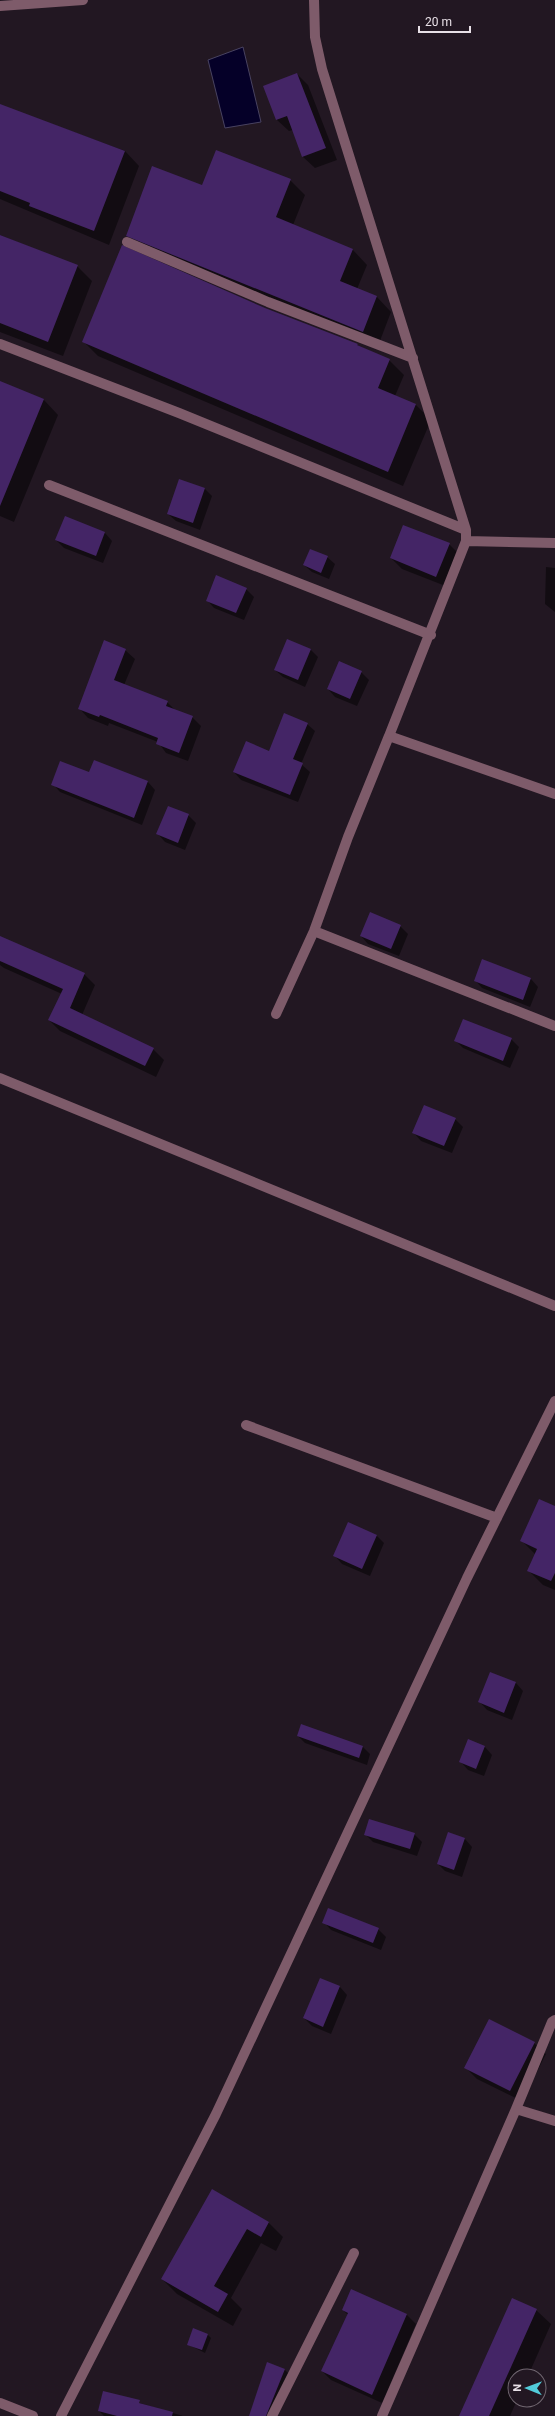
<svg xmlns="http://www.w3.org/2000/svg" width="555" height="2416" font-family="Roboto,sans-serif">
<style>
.water{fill:#050028;stroke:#494361}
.shadow{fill:#0007}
.building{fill:#442566}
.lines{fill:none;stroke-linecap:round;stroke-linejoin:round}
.minor{stroke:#7e5b6a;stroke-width:10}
</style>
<rect width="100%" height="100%" fill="#221722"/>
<!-- water -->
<path class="water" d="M243,47L261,122L225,128L208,60Z"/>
<!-- shadow -->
<path class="shadow" d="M297,74L308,85L337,160L315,168L303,157L293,130L289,131L277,120L265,86Z
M0,105L125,151L139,166L109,245L0,199Z
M290,180L305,195L293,225L353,250L367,265L357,289L377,297L391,312L378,346L141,250L127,236L203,186Z
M0,235L77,266L92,281L63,356L0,332Z
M265,309L357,345L389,360L404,375L395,396L416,405L431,420L403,486L98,356L83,341Z
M0,382L44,400L58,415L14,522L0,516Z
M204,488L212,496L200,530L176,521L168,514Z
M105,533L112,541L103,563L64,548L56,540Z
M449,544L460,555L448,587L402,569L391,558Z
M327,557L335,564L329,579L312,572L304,565Z
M546,567L555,568V612L545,604Z
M246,589L254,597L244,620L214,608L207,600Z
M310,649L318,657L305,687L283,677L275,670Z
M125,650L135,659L124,685L167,702L176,711L192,717L201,726L188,761L166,753L158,742L109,723L108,726L88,718L79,708Z
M361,672L369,680L357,706L335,697L328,689Z
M307,724L315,731L301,764L310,772L298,802L241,780L234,772L269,752Z
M148,782L155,790L142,825L60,792L53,784Z
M188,815L196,823L185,850L165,842L158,834Z
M400,926L408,934L399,956L368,944L361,936Z
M0,941L84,974L95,985L82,1015L153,1049L164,1060L156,1077L60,1031L49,1020L62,994L4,968L0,965Z
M483,960L531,979L538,987L530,1007L482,988L475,980Z
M511,1039L519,1047L510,1068L463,1048L455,1040Z
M455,1119L463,1127L452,1153L421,1141L414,1133Z
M555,1507V1590L543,1585L529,1571L536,1555L521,1540Z
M376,1535L384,1543L370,1576L342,1564L335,1556Z
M491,1673L516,1683L523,1691L512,1720L487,1710L480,1702Z
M298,1736L363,1747L370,1754L367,1765L305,1743Z
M469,1741L485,1747L492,1755L484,1776L468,1770L461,1762Z
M449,1833L465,1839L472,1847L462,1877L445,1871L438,1864Z
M365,1834H414L422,1842L417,1856L373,1842Z
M324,1922L378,1929L386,1937L381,1950L331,1930Z
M321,1979L340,1987L347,1995L331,2034L312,2026L304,2018Z
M534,2043L546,2054L522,2101L477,2079L466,2068Z
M213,2190L268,2222L283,2237L276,2251L261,2243L231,2298L242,2309L233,2326L177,2294L162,2279Z
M351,2291L407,2315L416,2324L382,2403L331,2380L322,2371L348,2315L343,2310Z
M536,2310L551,2324L528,2376H515V2400H517L510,2416H460Z
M207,2334L211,2338L205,2353L189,2345Z
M284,2369L292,2377L270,2416L261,2413Z
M103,2392L183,2416H104L99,2411Z"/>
<!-- building -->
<path class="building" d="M297,73L326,148L302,157L287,116L276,120L263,86Z
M0,104L125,151L94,231L29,206L30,203L0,191Z
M216,150L291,179L276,217L353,249L340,281L377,296L363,332L126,236L152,166L202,185Z
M0,235L78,265L48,342L0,323Z
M122,245L265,308L358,344L357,345L390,359L378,388L416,404L388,472L82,342Z
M0,381L44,399L0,506Z
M179,479L205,488L193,523L167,514Z
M65,516L105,532L96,556L55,540Z
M403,525L450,543L436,577L390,558Z
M310,549L328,556L321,573L303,565Z
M216,575L247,588L236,613L206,601Z
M287,639L311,649L298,680L274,670Z
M104,640L126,649L114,680L168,701L166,706L193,716L179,753L156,744L158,738L100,715L99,717L78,709Z
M339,661L362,671L350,699L327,689Z
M284,713L308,723L293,759L303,763L290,795L233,772L246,741L269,751Z
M94,760L148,781L134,818L51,785L60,761L89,772Z
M168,806L189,814L178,843L156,834Z
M370,912L401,925L391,949L360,936Z
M0,936L85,973L70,1008L154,1048L145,1066L48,1020L63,989L0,961Z
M482,959L531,978L523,1000L474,981Z
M463,1019L512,1038L503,1061L454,1041Z
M424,1105L456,1118L444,1146L412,1133Z
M539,1499L555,1506V1573L551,1581L527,1571L537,1549L520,1541Z
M348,1522L377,1535L362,1569L333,1556Z
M490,1672L516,1682L504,1713L478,1702Z
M301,1724L363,1746L359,1758L297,1736Z
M468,1739L485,1746L476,1769L459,1762Z
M369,1819L415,1833L410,1849L364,1835Z
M448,1832L465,1838L454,1870L437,1864Z
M328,1908L379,1928L373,1943L322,1923Z
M320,1978L340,1986L323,2027L303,2018Z
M489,2019L535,2042L510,2091L464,2068Z
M212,2189L269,2222L261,2237L247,2229L214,2286L228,2294L218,2312L161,2279Z
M351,2289L407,2314L372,2395L321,2371L348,2313L342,2310Z
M512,2298L537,2309L489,2416H459Z
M193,2328L208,2334L202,2350L187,2345Z
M267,2362L285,2369L266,2416H249Z
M103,2391L140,2400L139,2403L173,2412L172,2416H117L98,2411Z"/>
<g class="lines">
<!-- minor -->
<path class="minor" d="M314,0L315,37L322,69L466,530V541L389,736L555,794
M0,6L83,0
M127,242L268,302L413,358
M0,344L179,413L466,530
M49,485L431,635
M466,541L555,543
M314,931L555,1026
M276,1014L314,931L348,837L389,736
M0,1078L555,1306
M246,1425L497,1518
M516,2109L552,2022L555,2020
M0,2403L33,2416
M61,2416L216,2114L467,1578L555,1401
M272,2416L354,2253
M382,2416L516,2109L555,2121"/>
</g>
<!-- north arrow -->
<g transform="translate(527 2388) rotate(271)"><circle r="19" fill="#221722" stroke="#716771"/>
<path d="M0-3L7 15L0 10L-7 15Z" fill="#52cbda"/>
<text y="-6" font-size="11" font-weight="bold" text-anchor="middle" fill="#e8e0e7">N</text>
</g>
<!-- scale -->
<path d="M419 26v6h51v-6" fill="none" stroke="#e8e0e7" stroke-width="2"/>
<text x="425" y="26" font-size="12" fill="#e8e0e7" stroke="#221722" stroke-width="3" paint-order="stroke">20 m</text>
</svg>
